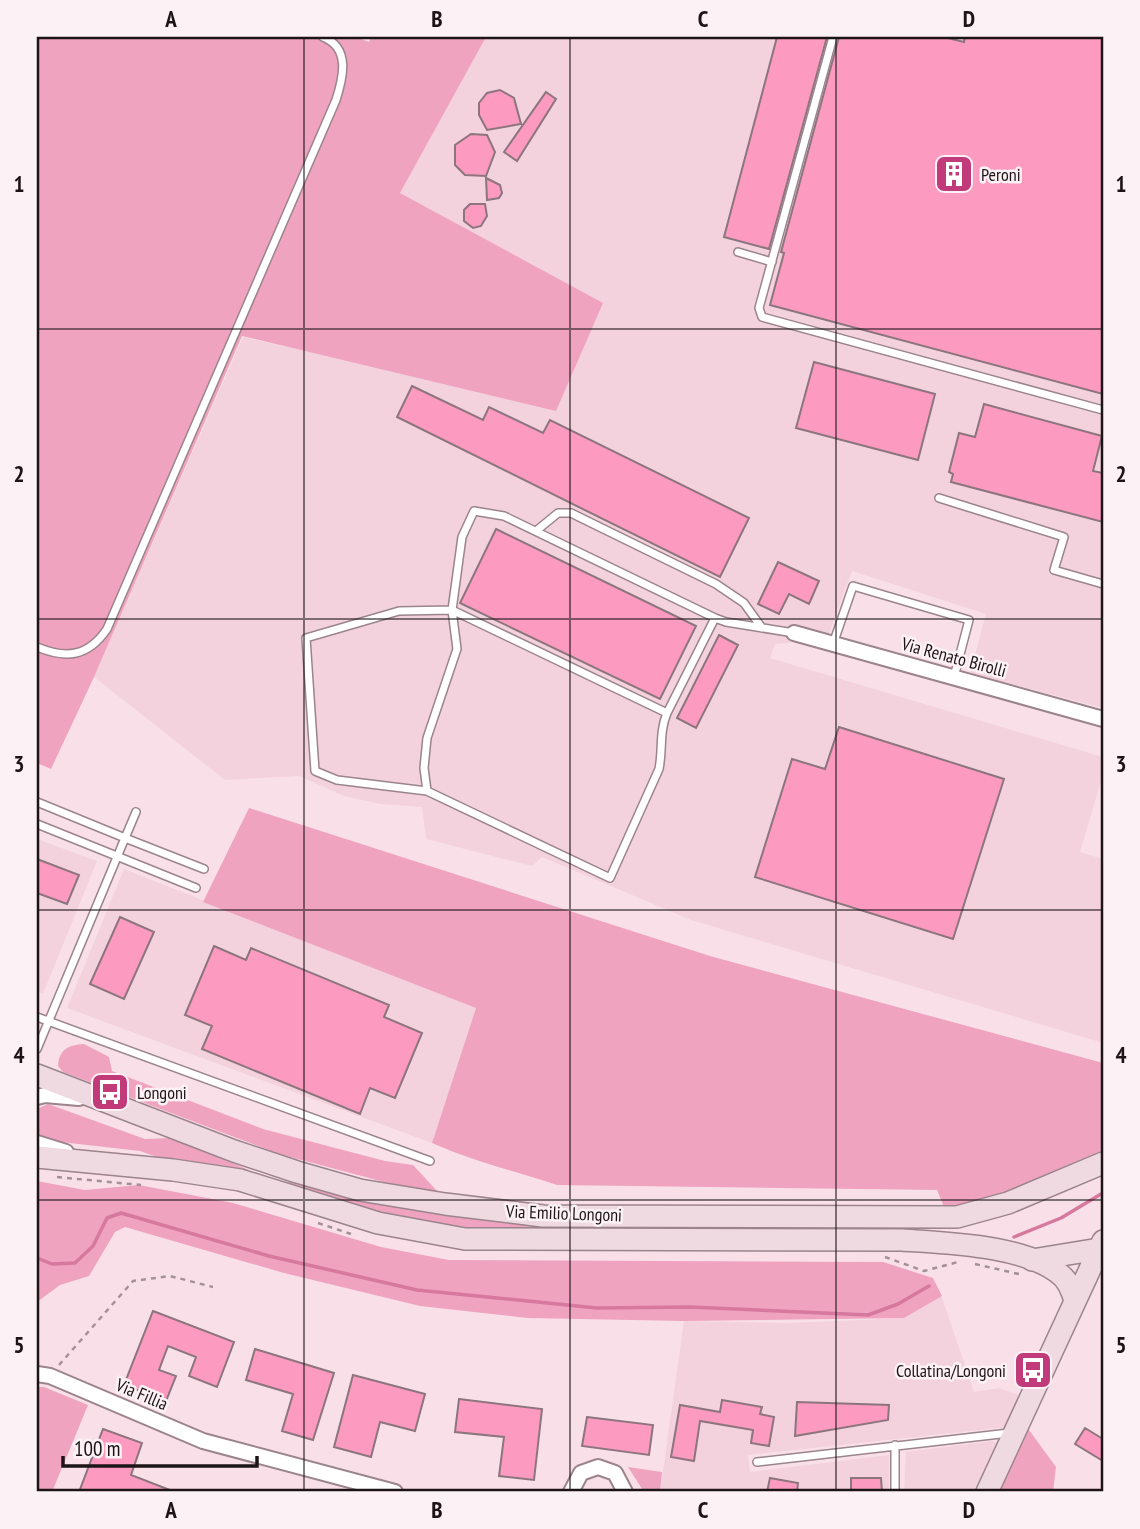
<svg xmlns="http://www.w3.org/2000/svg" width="1140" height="1529" font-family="'PT Sans Narrow',sans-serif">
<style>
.built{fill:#f3d2dd}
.green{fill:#efa3bf}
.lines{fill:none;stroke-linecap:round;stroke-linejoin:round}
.stream{stroke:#d6799d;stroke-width:3.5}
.building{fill:#fc9ac0;stroke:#8c757d;stroke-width:2}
.lane-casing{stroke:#9b848c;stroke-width:10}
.street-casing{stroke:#9b848c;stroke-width:18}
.secondary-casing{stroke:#9b848c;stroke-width:24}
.path{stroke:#a49197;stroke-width:2.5;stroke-dasharray:5 5;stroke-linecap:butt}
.lane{stroke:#fff;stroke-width:7}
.street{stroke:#fff;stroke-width:14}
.secondary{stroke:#f0dae2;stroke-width:21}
.grid{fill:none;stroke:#1c1417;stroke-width:2;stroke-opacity:0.55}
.labels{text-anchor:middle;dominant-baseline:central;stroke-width:5;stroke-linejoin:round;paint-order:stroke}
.poi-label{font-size:18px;fill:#1c1417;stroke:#fcf2f5;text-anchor:start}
.street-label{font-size:18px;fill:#1c1417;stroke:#fcf2f5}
.neatline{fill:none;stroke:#1c1417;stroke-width:2.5}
.grid-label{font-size:23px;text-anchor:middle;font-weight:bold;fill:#1c1417}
</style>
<rect width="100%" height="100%" fill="#f9e0e8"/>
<!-- built -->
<path class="built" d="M486,37H1103V708L970,673L986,614L852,571L828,636L794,623L790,643L775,644L770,658L1103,757V775L1080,852L1103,859V1043L691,920L542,857L532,866L426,839L422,807L380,804L344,796L299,776L225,780L94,677L243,337L386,369L602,303L400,193Z
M37,839L97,861L43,994L37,991Z
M124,869L476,1008L432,1143L67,1008Z
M941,1295L974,1392L999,1388L1019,1395L1008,1427L748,1455L750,1472L889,1455V1492H660L684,1321L791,1323L904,1318Z
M992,1441L1001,1444L977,1492H904L906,1452Z"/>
<!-- green -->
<path class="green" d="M37,37H356L369,42L371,37H486L400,193L603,303L556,411L242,336L94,677L51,769L37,763Z
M249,808L710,956L1103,1063V1150L974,1205L944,1207L937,1190L557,1185C515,1171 472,1161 432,1143L476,1008L203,902Z
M84,1044L109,1057L112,1071L263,1129L385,1161L413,1165L438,1192L384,1182L279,1154L63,1072L58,1066C59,1049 69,1045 84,1044Z
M48,1104L145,1139L170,1138L249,1170L166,1160L140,1151L43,1140L37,1135V1109Z
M37,1181L85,1190L139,1185L233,1203L381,1247L449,1260L883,1262L933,1278L942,1296L904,1318L684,1321L527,1318L420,1306L284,1273L125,1227L115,1232L89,1276L60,1285L37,1302Z
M285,1181C377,1207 467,1218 561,1224L555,1229C465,1230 366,1225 285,1181Z
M37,1387H44L88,1405L52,1492H37Z
M1024,1423L1056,1467L1053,1492H992Z
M628,1467L662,1472L660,1492H644Z"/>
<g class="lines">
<!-- stream -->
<path class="stream" d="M1014,1237L1061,1218L1101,1194
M37,1258L52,1264L75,1263L93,1246L107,1218L121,1213L269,1256L417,1290L597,1308L690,1307L868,1315L898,1304L929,1286"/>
</g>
<!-- building -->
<path class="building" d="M777,37H827L769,249L724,237Z
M839,37H944L964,42L965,37H1103V394L770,305L784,253L781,252Z
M500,90L514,98L521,124L487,130L479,115V103L487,93Z
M546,92L556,99L517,161L504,152Z
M471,134L487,135L495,152L486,176L465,175L455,165V145Z
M486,178L500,185L502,193L499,198L487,200Z
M470,204H485L487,216L481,226L473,228L464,221V210Z
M814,362L935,394L918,460L796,428Z
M412,386L483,420L489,407L543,433L550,420L749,518L720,577L397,417Z
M984,404L1102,436L1093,471L1103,473V522L951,482L953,474L949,472L959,433L975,437Z
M496,529L696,626L660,699L460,603Z
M778,562L819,581L809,604L789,594L779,614L758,604Z
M719,635L738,645L696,728L677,718Z
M839,727L1004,779L953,939L755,877L792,759L825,769Z
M37,859L79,875L67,904L37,893Z
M120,917L154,932L124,999L90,984Z
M214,946L246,960L251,948L389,1005L384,1017L422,1033L395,1098L370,1088L360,1114L202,1049L212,1026L185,1015Z
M153,1311L234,1342L217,1387L189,1376L196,1357L168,1346L159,1370L176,1376L166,1401L124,1385Z
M255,1349L334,1373L313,1440L282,1431L293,1394L246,1380Z
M353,1375L425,1394L415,1431L380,1422L371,1457L334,1447Z
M459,1399L542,1409L534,1480L499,1476L504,1437L455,1432Z
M722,1400L762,1407L760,1414L774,1417L769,1446L751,1443L753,1430L700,1421L694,1461L671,1457L680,1405L720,1412Z
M797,1402L889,1405L888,1420L795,1436Z
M587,1417L653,1425L649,1455L582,1446Z
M1085,1428L1103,1439V1461L1075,1444Z
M103,1429L142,1443L131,1475L175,1492H79Z
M770,1478L798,1483L797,1492H767Z
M851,1478H881L882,1492H851Z"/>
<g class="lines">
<defs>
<path id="lane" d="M833,37L759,308L762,317L1103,410
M738,252L772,262
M939,498L1064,537L1054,570L1103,584
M474,511L504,516L715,618L667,713L452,610L462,537Z
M536,531L558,513H571L716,584L744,603L762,628
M715,618L726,622L794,633
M833,644L853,586L969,620L954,677
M37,647C66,659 88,657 107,629L336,100C343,78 351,48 323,37
M427,791L337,780L315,771L306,638L399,611L452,610L457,649L427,738L424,768L427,791L610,878L659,769C663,749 659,732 667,713
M37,802L125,838L37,1049
M136,812L125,838L204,869
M37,824L196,888
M37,1017L430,1161
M757,1462L1009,1433
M895,1492V1445"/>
<path id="street" d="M794,633L1103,719
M37,1097L45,1095L79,1098
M37,1143L66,1152
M37,1374L50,1376L203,1441L395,1492
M571,1492L581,1473L598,1467L615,1473L625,1492"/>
<path id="secondary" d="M37,1075L234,1151L297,1172L360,1190L445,1204L543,1216L957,1217L1008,1203L1103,1163
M37,1157L173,1170L240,1180L378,1223L465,1239L902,1240C945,1243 1028,1245 1062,1276C1069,1282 1072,1292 1075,1300
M1032,1260L1099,1249
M987,1492L1103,1241"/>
</defs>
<!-- lane casing -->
<use href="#lane" class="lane-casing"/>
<!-- street casing -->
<use href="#street" class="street-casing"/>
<!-- secondary casing -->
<use href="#secondary" class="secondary-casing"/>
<!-- path -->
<path class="path" d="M57,1177L141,1185
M318,1223L351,1234
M885,1257L924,1271L958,1262
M975,1264L1023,1275
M59,1365L133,1281L170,1276L213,1287"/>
<!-- lane -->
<use href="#lane" class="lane"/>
<!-- street -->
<use href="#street" class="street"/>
<!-- secondary -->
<use href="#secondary" class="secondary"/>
</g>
<!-- grid -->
<path class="grid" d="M304,37V1492M570,37V1492M836,37V1492M37,329H1103M37,619H1103M37,910H1103M37,1200H1103"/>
<!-- icons -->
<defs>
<symbol id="building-square" viewBox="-11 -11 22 22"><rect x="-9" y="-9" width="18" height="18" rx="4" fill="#c13a79" stroke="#fcf2f5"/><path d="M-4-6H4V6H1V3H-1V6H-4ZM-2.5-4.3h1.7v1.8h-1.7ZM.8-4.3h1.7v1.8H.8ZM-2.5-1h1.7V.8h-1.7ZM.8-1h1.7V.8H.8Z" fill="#fff"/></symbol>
<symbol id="bus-square" viewBox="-11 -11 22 22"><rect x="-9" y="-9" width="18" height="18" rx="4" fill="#c13a79" stroke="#fcf2f5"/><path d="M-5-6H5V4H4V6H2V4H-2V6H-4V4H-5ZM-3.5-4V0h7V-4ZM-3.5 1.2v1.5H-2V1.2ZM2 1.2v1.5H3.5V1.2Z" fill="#fff"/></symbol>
</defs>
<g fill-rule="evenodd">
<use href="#building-square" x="932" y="152" width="44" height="44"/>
<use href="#bus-square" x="88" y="1070" width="44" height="44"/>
<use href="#bus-square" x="1011" y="1348" width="44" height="44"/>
</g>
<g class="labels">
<!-- poi labels -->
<g class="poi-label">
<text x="981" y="174">Peroni</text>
<text x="137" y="1092">Longoni</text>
<text x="1006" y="1370" text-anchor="end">Collatina/Longoni</text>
</g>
<!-- street labels -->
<g class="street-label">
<text transform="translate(954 657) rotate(15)">Via Renato Birolli</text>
<text transform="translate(564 1213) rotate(2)">Via Emilio Longoni</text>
<text transform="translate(142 1394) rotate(23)">Via Fillia</text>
</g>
</g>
<!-- border -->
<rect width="1140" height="1529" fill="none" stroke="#fcf2f5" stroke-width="77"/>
<!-- scale -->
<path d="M63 1456v10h194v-10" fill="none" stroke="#1c1417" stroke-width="3.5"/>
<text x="74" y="1456" font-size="21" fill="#1c1417" stroke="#fcf2f5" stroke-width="5" paint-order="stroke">100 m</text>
<rect x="38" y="38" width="1064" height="1452" class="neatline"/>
<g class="grid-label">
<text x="171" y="27">A</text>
<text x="437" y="27">B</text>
<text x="703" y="27">C</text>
<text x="969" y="27">D</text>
<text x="19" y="192">1</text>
<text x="1121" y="192">1</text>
<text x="19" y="482">2</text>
<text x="1121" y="482">2</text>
<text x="19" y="772">3</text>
<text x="1121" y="772">3</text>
<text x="19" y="1063">4</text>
<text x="1121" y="1063">4</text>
<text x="19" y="1353">5</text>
<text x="1121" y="1353">5</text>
<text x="171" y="1518">A</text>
<text x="437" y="1518">B</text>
<text x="703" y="1518">C</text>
<text x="969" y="1518">D</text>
</g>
</svg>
